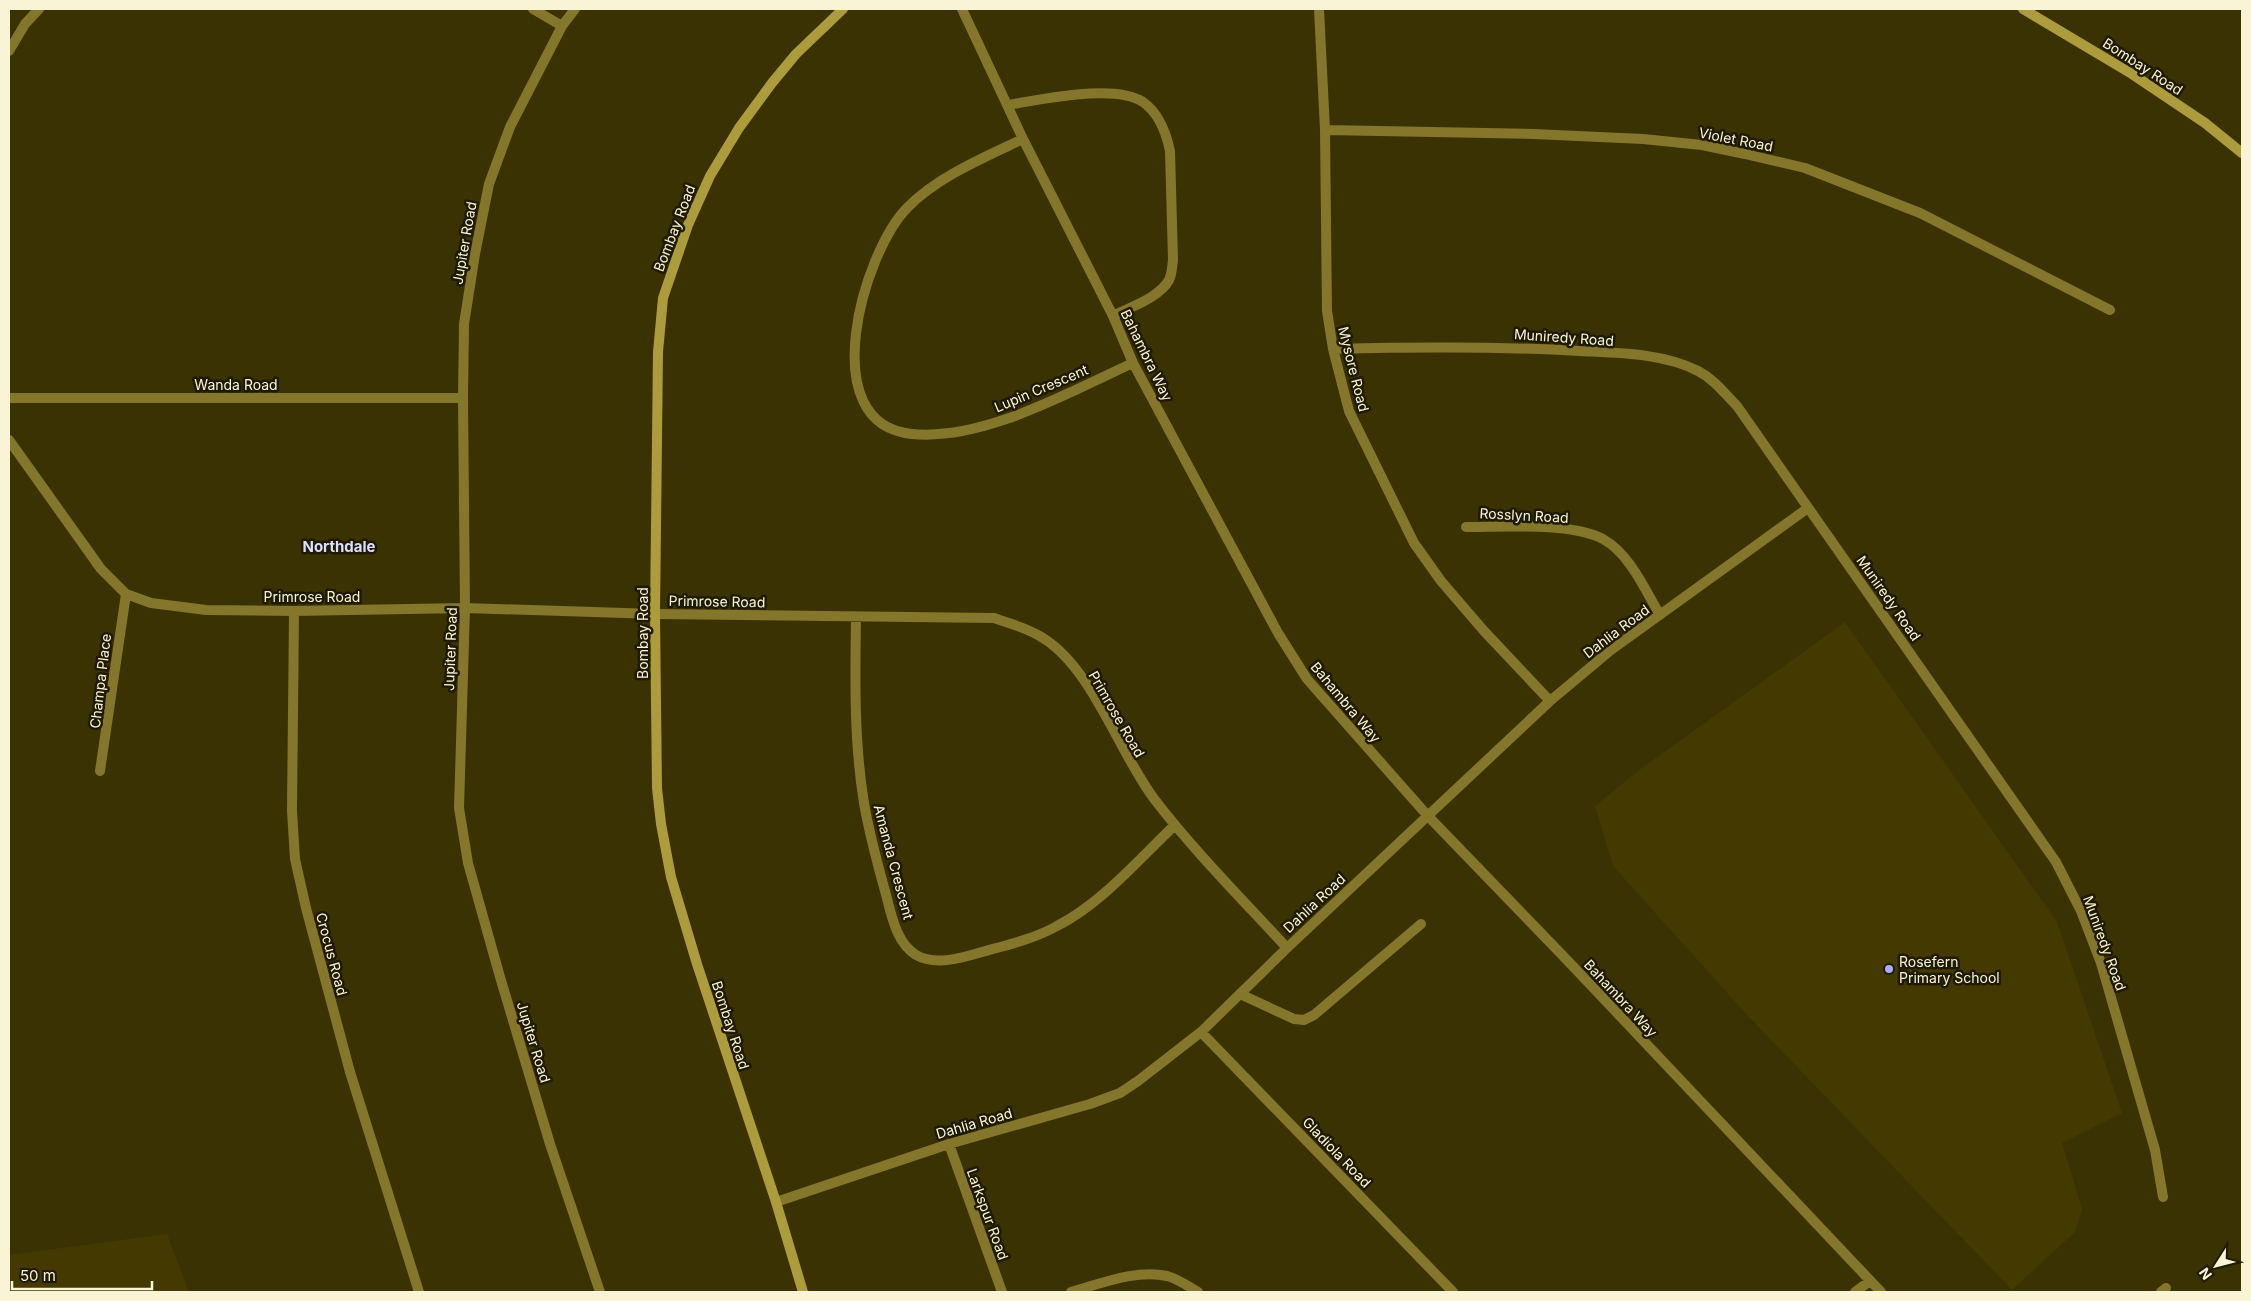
<svg xmlns="http://www.w3.org/2000/svg" width="2251" height="1301" font-family="Inter,sans-serif">
<style>
.built{fill:#443a01}
.lines{fill:none;stroke-linecap:round;stroke-linejoin:round}
.lane{stroke:#84762a;stroke-width:10}
.street{stroke:#84762a;stroke-width:10}
.secondary{stroke:#ad9c3c;stroke-width:10}
.poi-dot{fill:#a8b0fc;stroke:#1f1a03;stroke-width:2}
.labels{text-anchor:middle;dominant-baseline:central;stroke-width:5;stroke-linejoin:round;paint-order:stroke}
.street-label{font-size:14px;fill:#f9f4d6;stroke:#1f1a03}
.poi-label{font-size:14px;fill:#f9f4d6;stroke:#1f1a03;text-anchor:start}
.neighbourhood-label{font-size:15px;font-weight:bold;fill:#dbdffc;stroke:#1f1a03}
</style>
<rect width="100%" height="100%" fill="#3a3202"/>
<!-- built -->
<path class="built" d="M1845,622L2057,922L2122,1113L2062,1143L2082,1209L2075,1232L2012,1290L1748,1016L1613,866L1595,806L1638,771Z
M167,1234L189,1292H9V1255Z"/>
<g class="lines">
<!-- lane -->
<path class="lane" d="M1240,994L1294,1019L1304,1020L1314,1015L1421,924"/>
<!-- street -->
<path class="street" d="M533,9L562,26
M575,9L562,26L510,127L489,184L475,254L464,324L463,398L465,608L459,808L468,863L500,977L550,1144L600,1292
M962,9L1023,139L1113,316L1133,363L1278,633L1307,679L1427,815L1567,960L1881,1292
M1319,9L1325,130L1327,311L1333,349L1349,411L1414,543L1441,581L1484,631L1550,701
M9,51L25,24L39,9
M1007,105C1041,100 1114,83 1143,102C1159,113 1166,132 1170,151L1173,260C1172,267 1172,274 1169,280C1159,298 1130,307 1113,316
M1325,130L1534,134L1643,139L1702,145L1745,154L1805,168L1920,213L2110,310
M1023,139C985,157 937,177 907,208C863,253 813,425 912,434C984,441 1069,392 1133,363
M1333,349C1415,347 1497,346 1579,351C1618,353 1663,353 1698,371C1714,379 1725,394 1737,406L2056,862L2081,911L2101,963L2155,1150L2163,1197
M9,398H463
M9,440L101,569L126,594L151,603L206,610L294,611L465,608L655,614L994,618C1011,624 1028,628 1043,638C1093,669 1119,753 1155,800C1195,852 1242,899 1287,948
M1466,527C1504,527 1570,522 1603,539C1630,554 1645,590 1660,615
M294,611L292,811L295,859L306,908L350,1072L419,1292
M856,617C855,679 854,742 864,803C869,833 877,862 885,891C891,912 895,942 916,955C935,966 962,958 982,952C1007,945 1034,939 1057,926C1101,904 1139,859 1175,825
M100,771L126,594
M1201,1032L1453,1292
M949,1144L1002,1292
M776,1202L949,1144L1090,1104L1120,1093L1138,1081L1201,1032L1287,948L1550,701L1611,650L1808,508
M1071,1292C1100,1284 1136,1269 1167,1276C1178,1279 1188,1286 1198,1292
M1855,1292L1870,1281
M2161,1292L2166,1288"/>
<!-- secondary -->
<path class="secondary" d="M2023,9L2132,74L2205,123L2242,153
M803,1292L776,1202L697,964L671,877L661,824L657,788L655,614L658,352L663,298L688,225L710,176L739,128L772,83L796,54L843,9"/>
</g>
<!-- markers -->
<circle class="poi-dot" cx="1889" cy="969" r="5"/>
<g class="labels">
<!-- street labels -->
<g class="street-label">
<text transform="translate(2143 66) rotate(33)">Bombay Road</text>
<text transform="translate(1736 139) rotate(11)">Violet Road</text>
<text transform="translate(674 228) rotate(-69)">Bombay Road</text>
<text transform="translate(464 243) rotate(-80)">Jupiter Road</text>
<text transform="translate(1564 337) rotate(4)">Muniredy Road</text>
<text transform="translate(1147 355) rotate(64)">Bahambra Way</text>
<text transform="translate(1354 369) rotate(76)">Mysore Road</text>
<text x="236" y="384">Wanda Road</text>
<text transform="translate(1041 388) rotate(-23)">Lupin Crescent</text>
<text transform="translate(1524 515) rotate(3)">Rosslyn Road</text>
<text x="312" y="596">Primrose Road</text>
<text transform="translate(1889 598) rotate(55)">Muniredy Road</text>
<text transform="translate(717 601) rotate(1)">Primrose Road</text>
<text transform="translate(1616 631) rotate(-37)">Dahlia Road</text>
<text transform="translate(642 633) rotate(-90)">Bombay Road</text>
<text transform="translate(450 649) rotate(-88)">Jupiter Road</text>
<text transform="translate(100 681) rotate(-83)">Champa Place</text>
<text transform="translate(1346 702) rotate(50)">Bahambra Way</text>
<text transform="translate(1117 714) rotate(60)">Primrose Road</text>
<text transform="translate(894 862) rotate(75)">Amanda Crescent</text>
<text transform="translate(1314 903) rotate(-43)">Dahlia Road</text>
<text transform="translate(2105 943) rotate(70)">Muniredy Road</text>
<text transform="translate(332 954) rotate(75)">Crocus Road</text>
<text transform="translate(1621 998) rotate(47)">Bahambra Way</text>
<text transform="translate(731 1025) rotate(72)">Bombay Road</text>
<text transform="translate(534 1042) rotate(73)">Jupiter Road</text>
<text transform="translate(974 1123) rotate(-16)">Dahlia Road</text>
<text transform="translate(1337 1152) rotate(46)">Gladiola Road</text>
<text transform="translate(988 1214) rotate(70)">Larkspur Road</text>
</g>
<!-- poi labels -->
<g class="poi-label">
<text x="1899" y="961">Rosefern<tspan x="1899" dy="16">Primary School</tspan></text>
</g>
<!-- neighbourhood labels -->
<g class="neighbourhood-label">
<text x="339" y="546">Northdale</text>
</g>
</g>
<!-- border -->
<rect width="2251" height="1301" fill="none" stroke="#f9f4d6" stroke-width="20"/>
<!-- north arrow -->
<g transform="translate(2216 1266) rotate(234)" stroke="#1f1a03" stroke-width="4" paint-order="stroke">
<path d="M0-4L9 19L0 12L-9 19Z" fill="#f9f4d6"/>
<text y="-8" font-size="14" font-weight="bold" text-anchor="middle" fill="#f9f4d6">N</text>
</g>
<!-- scale -->
<path d="M12 1281v8h140v-8" fill="none" stroke="#f9f4d6" stroke-width="2.5"/>
<text x="20" y="1281" font-size="15" fill="#f9f4d6" stroke="#1f1a03" stroke-width="4" paint-order="stroke">50 m</text>
</svg>
